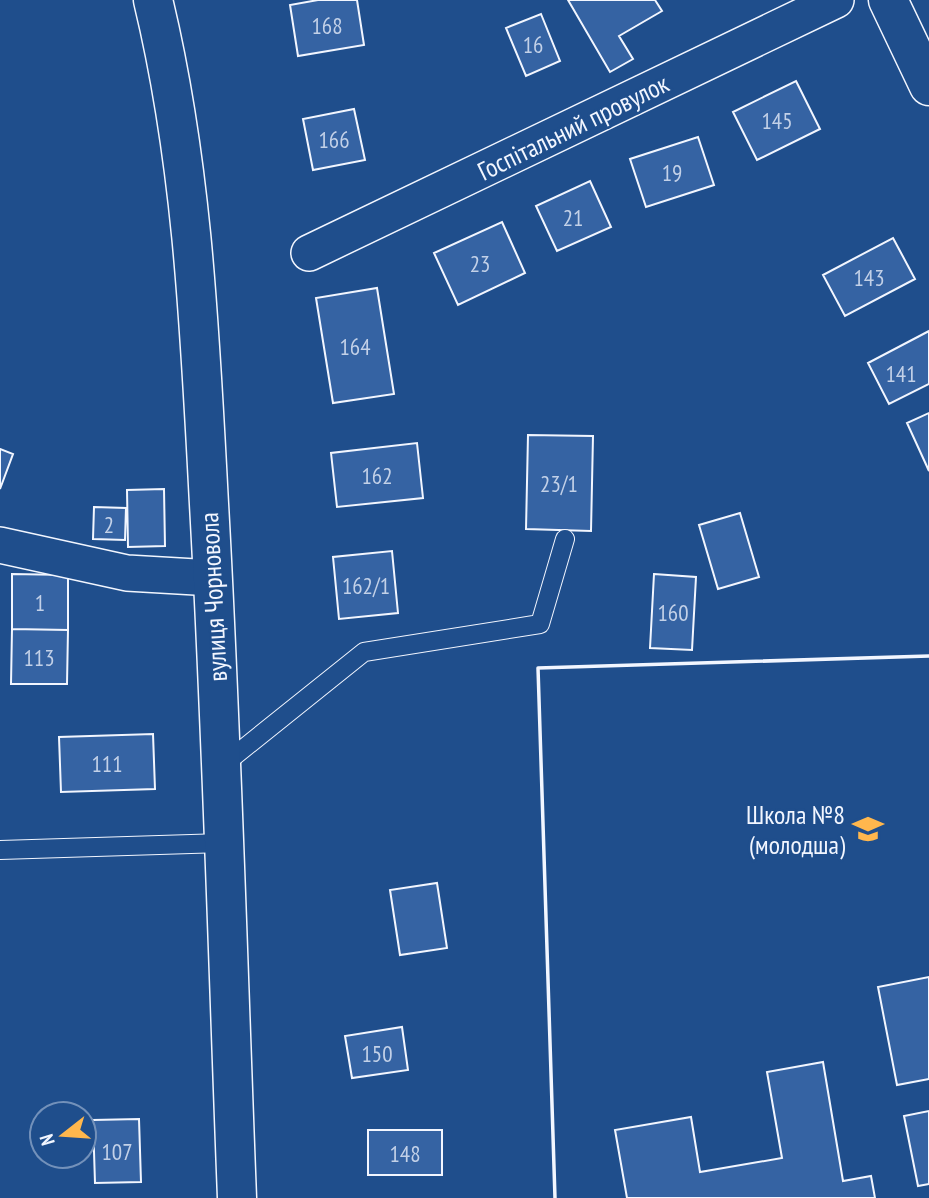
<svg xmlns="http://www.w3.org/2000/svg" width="929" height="1198" font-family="'PT Sans Narrow',sans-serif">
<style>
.building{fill:#3563a3;stroke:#f2f6ff;stroke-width:2}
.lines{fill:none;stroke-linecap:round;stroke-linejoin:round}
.service-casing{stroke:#f2f6ff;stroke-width:20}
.minor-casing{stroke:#f2f6ff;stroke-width:38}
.tertiary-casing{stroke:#f2f6ff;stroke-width:41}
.service{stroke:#1f4e8c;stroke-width:18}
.minor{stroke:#1f4e8c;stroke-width:35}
.tertiary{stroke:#1f4e8c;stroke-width:38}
.wall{stroke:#f2f6ff;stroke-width:3.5}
.labels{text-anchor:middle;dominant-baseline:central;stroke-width:5;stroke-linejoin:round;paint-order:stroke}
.number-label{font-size:23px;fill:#c3d1e8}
.street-label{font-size:26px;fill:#f2f6ff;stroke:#1f4e8c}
.poi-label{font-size:26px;fill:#f2f6ff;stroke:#1f4e8c;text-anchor:end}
</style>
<rect width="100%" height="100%" fill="#1f4e8c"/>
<!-- building -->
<path class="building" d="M318,0H357L364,45L298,56L290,5Z
M568,0H655L662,11L619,36L633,59L610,72Z
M541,14L560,61L526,76L506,28Z
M796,81L820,129L757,160L733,112Z
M354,109L365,160L313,170L303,119Z
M698,137L714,185L646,207L630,159Z
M590,181L611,227L557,251L536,206Z
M502,222L525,273L458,305L434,253Z
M893,238L915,279L845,316L823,275Z
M377,288L394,394L333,403L316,298Z
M929,331V384L889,404L868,363Z
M929,413V471L907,423Z
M528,435L593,436L591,531L526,529Z
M417,443L423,498L337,507L331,453Z
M0,449L13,454L0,489Z
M164,489L165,546L128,547L127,490Z
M94,507L126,508L125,540L93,539Z
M740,513L759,577L718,589L699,525Z
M392,551L398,613L339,619L333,557Z
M12,574L68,575V630L12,629Z
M654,574L696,577L692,650L650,648Z
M12,629L68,630L67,684H11Z
M153,734L155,789L61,792L59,737Z
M437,883L447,948L400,955L390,890Z
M929,977V1079L897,1085L878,987Z
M402,1027L408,1070L352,1078L345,1036Z
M823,1062L843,1181L871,1176L875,1198H627L615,1130L691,1117L700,1172L782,1158L767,1072Z
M929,1111V1184L918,1186L904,1116Z
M139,1119L141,1182L95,1183L93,1120Z
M368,1130H442V1175H368Z"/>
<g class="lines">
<defs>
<path id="service" d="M223,765L364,652L540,624L565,539
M0,850L223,843"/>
<path id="minor" d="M309,253L836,0
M0,545L127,573L213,578"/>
<path id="tertiary" d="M153,0C193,165 200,335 209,504C222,735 228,967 237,1198
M888,0L929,86"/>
</defs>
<!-- service casing -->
<use href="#service" class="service-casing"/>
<!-- minor casing -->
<use href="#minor" class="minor-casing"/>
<!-- tertiary casing -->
<use href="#tertiary" class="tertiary-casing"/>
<!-- service -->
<use href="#service" class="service"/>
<!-- minor -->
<use href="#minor" class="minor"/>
<!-- tertiary -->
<use href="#tertiary" class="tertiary"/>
<!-- wall -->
<path class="wall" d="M555,1198L538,668L929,656"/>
</g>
<!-- icons -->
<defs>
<symbol id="school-bare" viewBox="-9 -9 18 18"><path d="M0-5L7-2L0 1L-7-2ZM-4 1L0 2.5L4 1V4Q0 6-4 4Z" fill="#ffb74d" stroke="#1f4e8c" stroke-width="2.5" paint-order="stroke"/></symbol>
</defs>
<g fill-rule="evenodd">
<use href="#school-bare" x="846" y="807" width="44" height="44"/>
</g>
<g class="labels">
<!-- number labels -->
<g class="number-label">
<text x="327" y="25">168</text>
<text x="533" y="44">16</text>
<text x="777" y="120">145</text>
<text x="334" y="139">166</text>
<text x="672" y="172">19</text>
<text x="573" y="217">21</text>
<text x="480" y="263">23</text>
<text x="869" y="277">143</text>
<text x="355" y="346">164</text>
<text x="901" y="373">141</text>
<text x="377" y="475">162</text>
<text x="559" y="483">23/1</text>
<text x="109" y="524">2</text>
<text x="366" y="585">162/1</text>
<text x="40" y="602">1</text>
<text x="673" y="612">160</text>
<text x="39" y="657">113</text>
<text x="107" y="763">111</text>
<text x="377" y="1053">150</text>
<text x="117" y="1151">107</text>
<text x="405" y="1153">148</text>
</g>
<!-- street labels -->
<g class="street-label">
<text transform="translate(573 127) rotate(-26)">Госпітальний провулок</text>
<text transform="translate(213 597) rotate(-93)">вулиця Чорновола</text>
</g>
<!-- poi labels -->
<g class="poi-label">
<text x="845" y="814">Школа №8<tspan x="845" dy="30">(молодша)</tspan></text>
</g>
</g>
<!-- north arrow -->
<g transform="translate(63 1135) rotate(253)"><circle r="33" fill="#1f4e8c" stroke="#7391ba" stroke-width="2"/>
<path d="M0-5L12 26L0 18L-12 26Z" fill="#ffb74d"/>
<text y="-10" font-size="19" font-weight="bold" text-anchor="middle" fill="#f2f6ff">N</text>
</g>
</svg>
